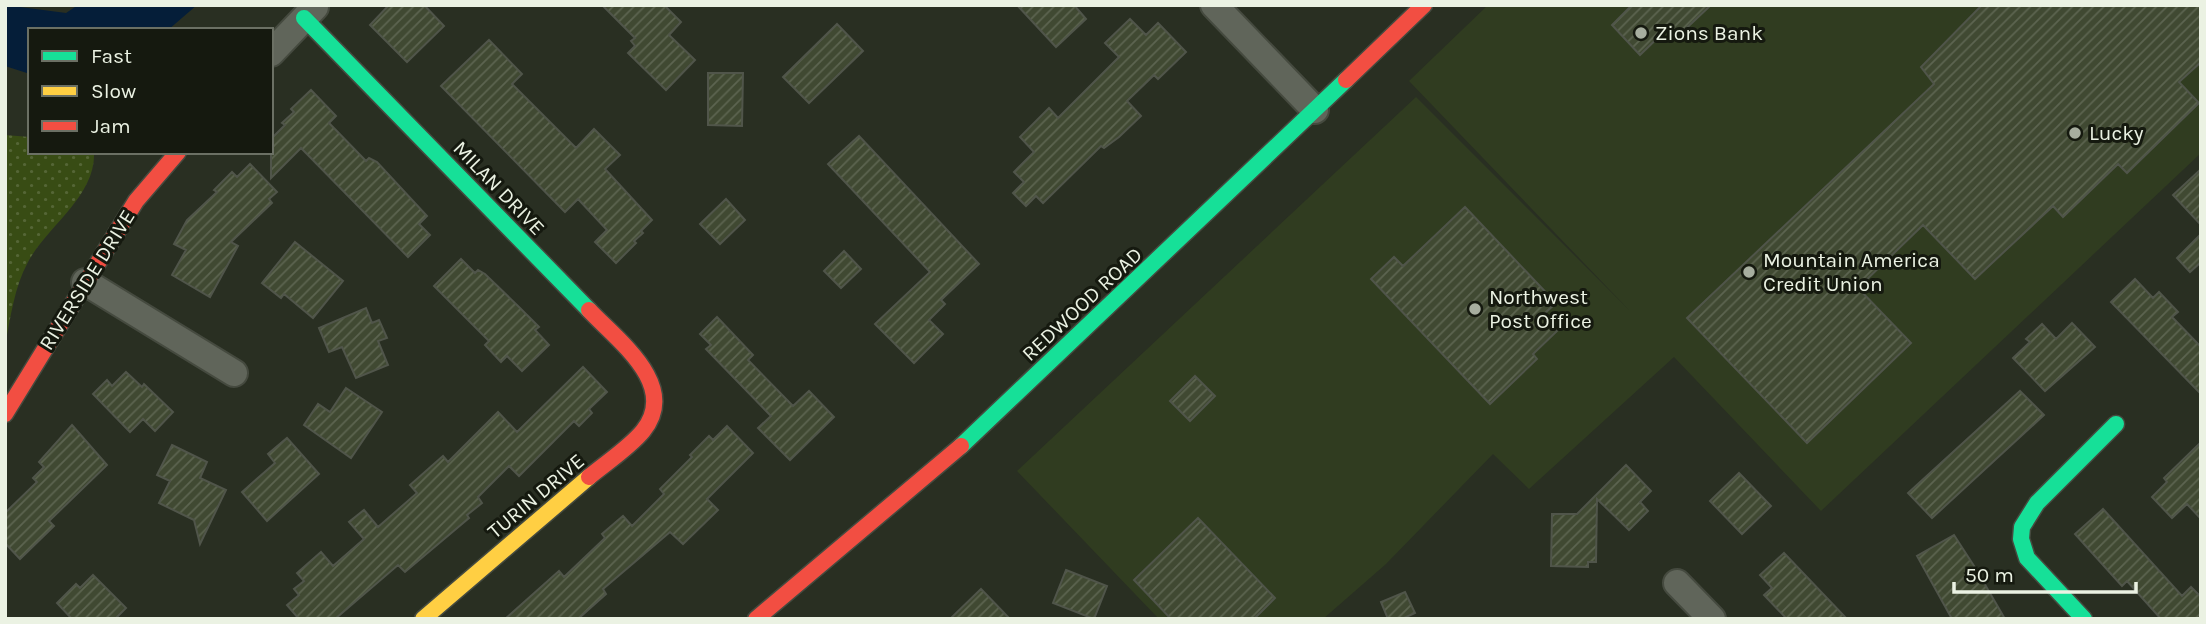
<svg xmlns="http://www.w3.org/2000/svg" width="2206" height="624" font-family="Karla,sans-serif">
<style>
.built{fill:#303c20}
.grass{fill:url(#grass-dots)}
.water{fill:#051e39}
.building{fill:url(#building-hatch);stroke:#50554a;stroke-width:2}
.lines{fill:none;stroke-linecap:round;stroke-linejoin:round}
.street-casing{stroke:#454a3f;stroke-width:30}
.fast-casing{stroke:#454a3f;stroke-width:19}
.slow-casing{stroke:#454a3f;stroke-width:19}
.jam-casing{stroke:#454a3f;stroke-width:19}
.street{stroke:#60655a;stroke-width:26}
.fast{stroke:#16e098;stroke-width:16}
.slow{stroke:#ffcf43;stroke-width:16}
.jam{stroke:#f24e42;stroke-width:16}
.poi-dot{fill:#a7ae9f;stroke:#15190f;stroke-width:2.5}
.labels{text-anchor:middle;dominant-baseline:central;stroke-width:6;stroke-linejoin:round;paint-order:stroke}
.poi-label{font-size:21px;fill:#ebf2e3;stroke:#15190f;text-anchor:start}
.street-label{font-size:21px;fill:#ebf2e3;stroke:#15190f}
</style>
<defs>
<pattern id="grass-dots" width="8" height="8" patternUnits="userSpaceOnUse" patternTransform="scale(1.75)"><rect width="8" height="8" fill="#384c14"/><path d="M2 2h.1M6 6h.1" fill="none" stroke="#556636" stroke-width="1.8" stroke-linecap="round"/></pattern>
<pattern id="building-hatch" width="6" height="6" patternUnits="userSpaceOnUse" patternTransform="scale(1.75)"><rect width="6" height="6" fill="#404932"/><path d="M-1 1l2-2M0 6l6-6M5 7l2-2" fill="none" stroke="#5c6450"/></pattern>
</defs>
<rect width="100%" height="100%" fill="#292f22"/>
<!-- built -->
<path class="built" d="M1488,5H2201V153L1821,511L1674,357L1529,489L1493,454L1386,564L1323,619H1159L1017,471L1416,97L1630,311L1409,81Z"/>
<!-- grass -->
<path class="grass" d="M5,135L30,137V152H94C96,196 48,225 28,262C14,288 11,316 5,345Z"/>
<!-- water -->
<path class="water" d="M5,5L66,13L78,5H197L168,30H30V74L5,66Z"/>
<!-- building -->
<path class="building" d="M389,5H424L444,26L407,62L370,25Z
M602,5H664L681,22L669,35L695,60L666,90L628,53L635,46L631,41L635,38Z
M1017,5H1074L1086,19L1056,47Z
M1632,5H1711L1677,37L1668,28L1640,55L1612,25Z
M1982,5H2201V62L2179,82L2199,103L2127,173L2118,164L2063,217L2053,206L1975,279L1923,225L1858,288L1911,343L1807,443L1687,318L1934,84L1921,67Z
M1130,19L1146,35L1158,23L1186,52L1158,79L1154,75L1127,101L1141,116L1119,137L1104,148L1101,146L1043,203L1036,196L1026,206L1013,193L1024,182L1014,172L1034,152L1020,137L1049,108L1058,118L1119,57L1105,43Z
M837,24L863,51L809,103L783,77Z
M489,40L522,74L512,84L576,148L594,129L620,155L605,169L652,220L641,231L643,233L634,241L636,243L616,263L595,242L607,230L578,199L565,212L441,86Z
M708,73H743L742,126L708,125Z
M311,90L336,116L329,123L366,161L369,158L377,162L427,216L419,224L430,235L408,257L301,148L271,178V139L285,125L282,123L294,112L291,109Z
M859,136L979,264L941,300L945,304L929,320L943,334L914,363L875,324L930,272L828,164Z
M250,164L277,192L269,199L272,203L231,242L238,246L210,297L172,275L186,250L174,244L187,220L217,192L214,190L232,172L237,177Z
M2201,169V225L2173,195Z
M726,199L745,220L720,244L700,224Z
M1465,207L1556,303L1542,316L1557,331L1533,354L1537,359L1490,404L1371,279L1394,257L1403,266Z
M2201,234V262L2190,272L2177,258Z
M295,242L343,281L313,318L284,294L281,298L262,283Z
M844,251L861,269L841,288L824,271Z
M461,259L475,273L478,270L485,274L519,307L539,327L535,330L549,345L522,371L507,356L501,362L485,345L489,341L434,286Z
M2135,279L2153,298L2159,292L2178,312L2172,317L2201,347V394L2111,302Z
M366,308L372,323L379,320L387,338L378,341L388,365L356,378L342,347L329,352L319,328Z
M717,317L753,355L748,360L793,406L809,391L834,417L790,460L758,428L771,416L706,349L711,345L700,334Z
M2072,323L2095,347L2045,391L2013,358L2030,342L2026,339L2042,324L2056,339Z
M583,367L607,392L589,409L592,413L579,426L574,421L519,476L509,466L478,497L482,503L467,515L469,518L405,572L398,565L335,619H299L287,605L299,595L294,589L304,581L297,573L321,552L333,566L364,539L349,522L364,510L378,527L417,493L410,485L443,456L448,462L498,412L517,432Z
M126,372L142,387L144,384L173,412L155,431L143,419L130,432L93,394L107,380L112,386Z
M1195,376L1215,396L1190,421L1170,401Z
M346,388L382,412L351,458L304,425L318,404L330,412Z
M2020,391L2044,415L1932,518L1908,493Z
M72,425L107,465L49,521L54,526L20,559L5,543V513L37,482L33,478L44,467L39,462Z
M727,426L753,453L707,499L718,510L683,544L670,532L603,589L606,594L578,619H505L559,571L564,577L605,538L602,534L623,516L632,526L664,494L660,489L692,457L690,455L709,436L713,440Z
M287,438L319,474L267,521L242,492L275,463L268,454Z
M2201,442V519L2187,504L2172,518L2152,497L2167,482L2164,478Z
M172,445L207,462L200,478L226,490L200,544L194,520L159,503L170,481L157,475Z
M1626,465L1651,491L1640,502L1648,511L1629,530L1597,499L1596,562H1588V567L1551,566L1552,514H1577Z
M1739,473L1771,506L1742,534L1710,501Z
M2103,509L2182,596L2191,587L2201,597V619H2161L2127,581L2122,586L2075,534Z
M1198,518L1275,598L1254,619H1171L1134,580Z
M1954,535L1976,569L2005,619H1952L1917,556Z
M1784,553L1847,619H1787L1764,595L1772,588L1760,575Z
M1066,570L1107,586L1094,619L1053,603Z
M93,575L126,608L115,619H72L57,603L76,584L80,588Z
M981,589L1010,619H950Z
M1405,592L1415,613L1402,619H1388L1381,602Z"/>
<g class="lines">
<defs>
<path id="street" d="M1214,5L1315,110
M271,53L315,7
M85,282L234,373
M1677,583L1712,619"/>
<path id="fast" d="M304,18L589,310
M961,446L1346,80
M2084,619L2027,558L2021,539L2022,527L2037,503L2116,424"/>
<path id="slow" d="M423,619L589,477"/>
<path id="jam" d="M1346,80L1424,5
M589,310C617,340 680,385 643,431C629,448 607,462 589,477
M5,414L136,201L178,152
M756,619L961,446"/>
</defs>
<!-- street casing -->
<use href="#street" class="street-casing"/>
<!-- fast casing -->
<use href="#fast" class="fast-casing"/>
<!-- slow casing -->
<use href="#slow" class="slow-casing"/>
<!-- jam casing -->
<use href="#jam" class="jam-casing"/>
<!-- street -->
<use href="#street" class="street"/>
<!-- fast -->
<use href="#fast" class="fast"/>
<!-- slow -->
<use href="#slow" class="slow"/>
<!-- jam -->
<use href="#jam" class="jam"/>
</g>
<!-- markers -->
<g class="poi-dot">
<circle cx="1641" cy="33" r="7"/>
<circle cx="2075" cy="133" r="7"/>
<circle cx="1749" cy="272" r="7"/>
<circle cx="1475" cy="309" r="7"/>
</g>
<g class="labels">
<!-- poi labels -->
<g class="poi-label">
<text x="1655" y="33">Zions Bank</text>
<text x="2089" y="133">Lucky</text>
<text x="1763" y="260">Mountain America<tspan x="1763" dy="24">Credit Union</tspan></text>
<text x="1489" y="297">Northwest<tspan x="1489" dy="24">Post Office</tspan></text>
</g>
<!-- street labels -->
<g class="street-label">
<text transform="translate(499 188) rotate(46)">MILAN DRIVE</text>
<text transform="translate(87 280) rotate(-58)">RIVERSIDE DRIVE</text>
<text transform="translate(1082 304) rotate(-43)">REDWOOD ROAD</text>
<text transform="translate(536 496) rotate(-40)">TURIN DRIVE</text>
</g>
</g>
<!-- border -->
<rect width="2206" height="624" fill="none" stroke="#ebf2e3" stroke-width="14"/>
<!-- legend -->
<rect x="28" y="28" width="245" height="126" fill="#15190f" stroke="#6b7064" stroke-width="2"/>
<rect x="42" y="51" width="35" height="10" fill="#16e098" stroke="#6b7064" stroke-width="2"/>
<text x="91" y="63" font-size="21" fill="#ebf2e3">Fast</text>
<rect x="42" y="86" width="35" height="10" fill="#ffcf43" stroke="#6b7064" stroke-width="2"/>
<text x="91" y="98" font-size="21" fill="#ebf2e3">Slow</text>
<rect x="42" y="121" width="35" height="10" fill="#f24e42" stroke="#6b7064" stroke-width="2"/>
<text x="91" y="133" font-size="21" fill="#ebf2e3">Jam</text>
<!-- scale -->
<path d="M1954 582v10h182v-10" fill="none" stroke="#ebf2e3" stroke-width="3.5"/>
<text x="1965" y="582" font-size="21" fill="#ebf2e3" stroke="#15190f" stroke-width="5" paint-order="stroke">50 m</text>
</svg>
